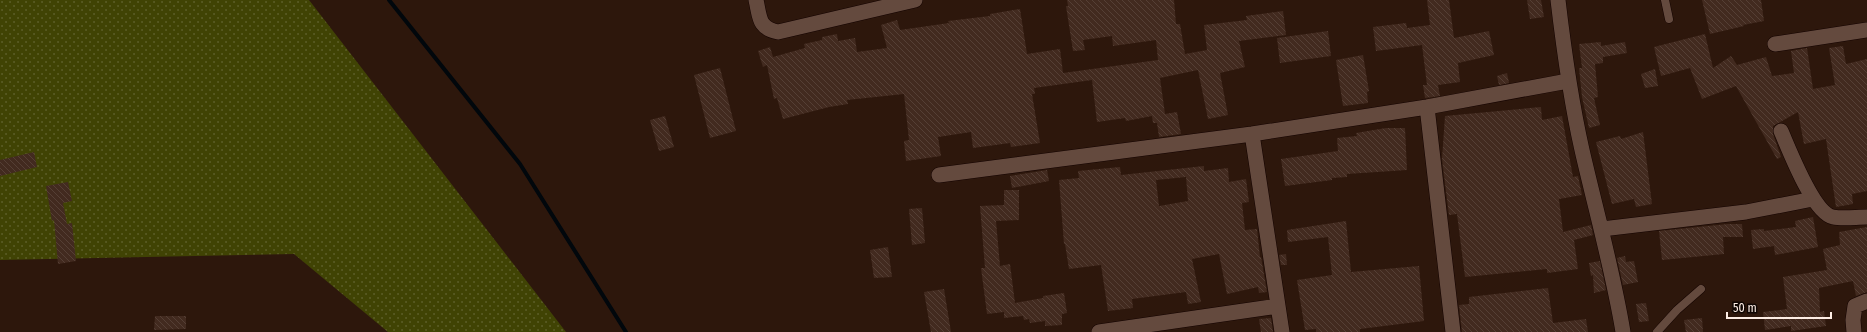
<svg xmlns="http://www.w3.org/2000/svg" width="1867" height="332" font-family="'Fira Sans Condensed',sans-serif">
<style>
.grass{fill:url(#grass-dots)}
.lines{fill:none;stroke-linecap:round;stroke-linejoin:round}
.stream{stroke:#01070c;stroke-width:4}
.building{fill:url(#building-back-hatch);fill-rule:evenodd}
.lane-casing{stroke:#140300;stroke-width:9}
.street-casing{stroke:#140300;stroke-width:16}
.lane{stroke:#644a3e;stroke-width:8}
.street{stroke:#644a3e;stroke-width:15}
</style>
<defs>
<pattern id="grass-dots" width="8" height="8" patternUnits="userSpaceOnUse"><rect width="8" height="8" fill="#404304"/><path d="M2 2h.1M6 6h.1" fill="none" stroke="#5c5e28" stroke-width="1.8" stroke-linecap="round"/></pattern>
<pattern id="building-back-hatch" width="6" height="6" patternUnits="userSpaceOnUse"><rect width="6" height="6" fill="#422a1f"/><path d="M-1 5l2 2M0 0l6 6M5-1l2 2" fill="none" stroke="#553f35"/></pattern>
</defs>
<rect width="100%" height="100%" fill="#2d170c"/>
<!-- grass -->
<path class="grass" d="M0,0H309L566,332H388L294,254L0,260Z"/>
<g class="lines">
<!-- stream -->
<path class="stream" d="M389,0L520,164L626,332"/>
</g>
<!-- building -->
<path class="building" d="M1067,0H1174L1176,24H1180L1185,54L1207,50L1204,25L1247,20L1246,16L1283,11L1286,35L1239,41L1245,67L1220,73L1228,115L1208,119L1198,70L1160,78L1165,114L1177,112L1181,134L1159,137L1157,123H1153L1152,116L1126,121L1125,118L1097,122L1092,80L1034,88L1035,94H1032L1040,143L1011,147L1010,143L973,148L971,132L938,137L941,156L906,161L904,141L909,140L904,94L847,100L848,104L829,107L783,119L777,98L774,99L767,65L763,67L758,51L770,47L773,57L805,48L804,44L822,40V37L837,34L838,41L855,38L857,52L887,48L881,25L897,20L900,30L949,23L948,21L990,16V14L1020,9L1027,54L1060,49L1063,73L1158,60L1156,40L1113,46L1112,36L1083,40L1085,50L1073,51L1066,6H1068Z
M1427,0H1449L1454,38L1489,31L1494,55L1458,63L1460,82L1438,85L1440,96L1425,98L1423,85H1427L1422,45L1376,51L1373,27L1406,23L1407,28L1430,25Z
M1527,0H1541L1544,17L1530,19Z
M1702,0H1761L1764,21L1743,25L1744,26L1710,34Z
M1328,31L1331,56L1280,63L1277,38Z
M1705,34L1713,68L1731,56L1737,65L1766,57L1772,76L1794,73L1791,51L1807,48L1813,89L1835,85L1829,48L1843,46L1846,64L1867,59V191L1852,194L1853,204L1836,207L1826,139L1804,144L1798,112L1773,126V134L1781,157L1777,159L1736,86L1702,99L1690,68L1661,76L1654,47Z
M1601,42V46L1625,42L1627,53L1603,57V63L1595,64L1598,97L1594,98L1600,125L1589,128L1582,97L1579,68H1582L1579,44Z
M1363,55L1369,91L1367,92L1368,103L1343,106L1336,60Z
M720,68L736,131L710,138L694,75Z
M1655,69L1658,86L1645,88L1641,74Z
M1507,73L1509,83L1499,85L1497,76Z
M1541,107L1542,120L1562,116L1573,177L1578,176L1582,195L1559,199L1563,232L1591,225L1593,235L1574,240L1578,269L1547,273V269L1465,277L1457,214L1449,215L1442,159L1445,116Z
M665,116L674,147L659,151L650,120Z
M1386,128H1405L1407,170L1347,174V177L1332,178V180L1285,186L1281,159L1338,151L1337,138L1357,136L1356,133Z
M1643,132L1652,204L1636,207L1634,199L1612,204L1596,142L1620,136L1621,139Z
M34,152L37,167L0,176V160Z
M1204,166V171L1228,168L1229,182L1246,179L1249,202L1242,203L1245,230L1257,229L1260,257H1261L1267,292L1259,293L1258,287L1227,294L1219,254L1192,259L1201,302L1188,304L1186,292L1132,299L1133,308L1108,311L1101,265L1069,269L1065,244H1064L1059,180L1079,178L1078,171L1120,167L1121,175ZM1186,177L1188,201L1159,206L1156,180Z
M1047,170L1049,181L1012,188L1010,176Z
M68,182L72,201L63,203L67,224L72,223L76,261L58,264L54,220L52,221L46,186Z
M1004,190H1019V220L996,221L1000,266L1010,264L1015,303L1043,298V296L1064,293L1067,313L1062,314V325L1045,326V321L1030,323L1029,319L1024,320L1023,316L1004,318V312L987,314L981,268H985L980,206L1004,205Z
M922,208L925,243L912,245L909,209Z
M1813,217L1818,247L1775,255L1774,246L1753,249L1751,230L1764,229V231L1796,227L1795,221Z
M1346,221L1351,272L1419,266L1424,321L1360,329V332H1316V329L1305,330L1297,280L1332,275L1328,237L1288,242L1287,230Z
M1728,224H1742L1743,237H1723L1724,254L1662,260L1659,231Z
M1867,227V292L1856,296L1853,281L1819,288L1820,312L1824,311L1826,326L1791,331V326L1765,330L1763,312L1787,309L1783,277L1827,270L1823,249L1840,245L1839,232Z
M888,247L892,277L874,278L870,250Z
M1286,254L1287,265H1281L1279,255Z
M1625,256L1626,262L1634,261L1638,282L1623,285L1617,258Z
M1600,261L1606,290L1594,293L1593,275L1591,276L1589,263Z
M1548,288L1553,323L1586,319L1588,332H1462L1459,305L1469,304V297Z
M944,289L951,332H931L924,292Z
M1646,303L1649,321L1639,322L1636,304Z
M155,316H186V329L154,330Z
M1271,318L1273,332H1261L1259,319Z
M1702,318L1703,332H1686L1684,320Z"/>
<g class="lines">
<defs>
<path id="lane" d="M1665,0L1669,19
M1657,332L1677,310L1701,289"/>
<path id="street" d="M756,0C760,17 758,28 778,32L915,0
M1558,0C1564,51 1571,101 1582,150C1596,211 1613,271 1623,332
M1775,44L1867,30
M1427,107L1453,332
M1781,131C1789,149 1813,213 1833,217C1843,219 1856,217 1867,217
M1252,134L1282,332
M939,175L1252,134L1427,107L1568,81
M1602,229L1746,212L1813,199
M1099,332L1278,306
M1854,332L1853,320L1855,306L1867,301"/>
</defs>
<!-- lane casing -->
<use href="#lane" class="lane-casing"/>
<!-- street casing -->
<use href="#street" class="street-casing"/>
<!-- lane -->
<use href="#lane" class="lane"/>
<!-- street -->
<use href="#street" class="street"/>
</g>
<!-- scale -->
<path d="M1727 312v6h104v-6" fill="none" stroke="#fdede5" stroke-width="2"/>
<text x="1733" y="312" font-size="12" fill="#fdede5" stroke="#0f0603" stroke-width="3" paint-order="stroke">50 m</text>
</svg>
